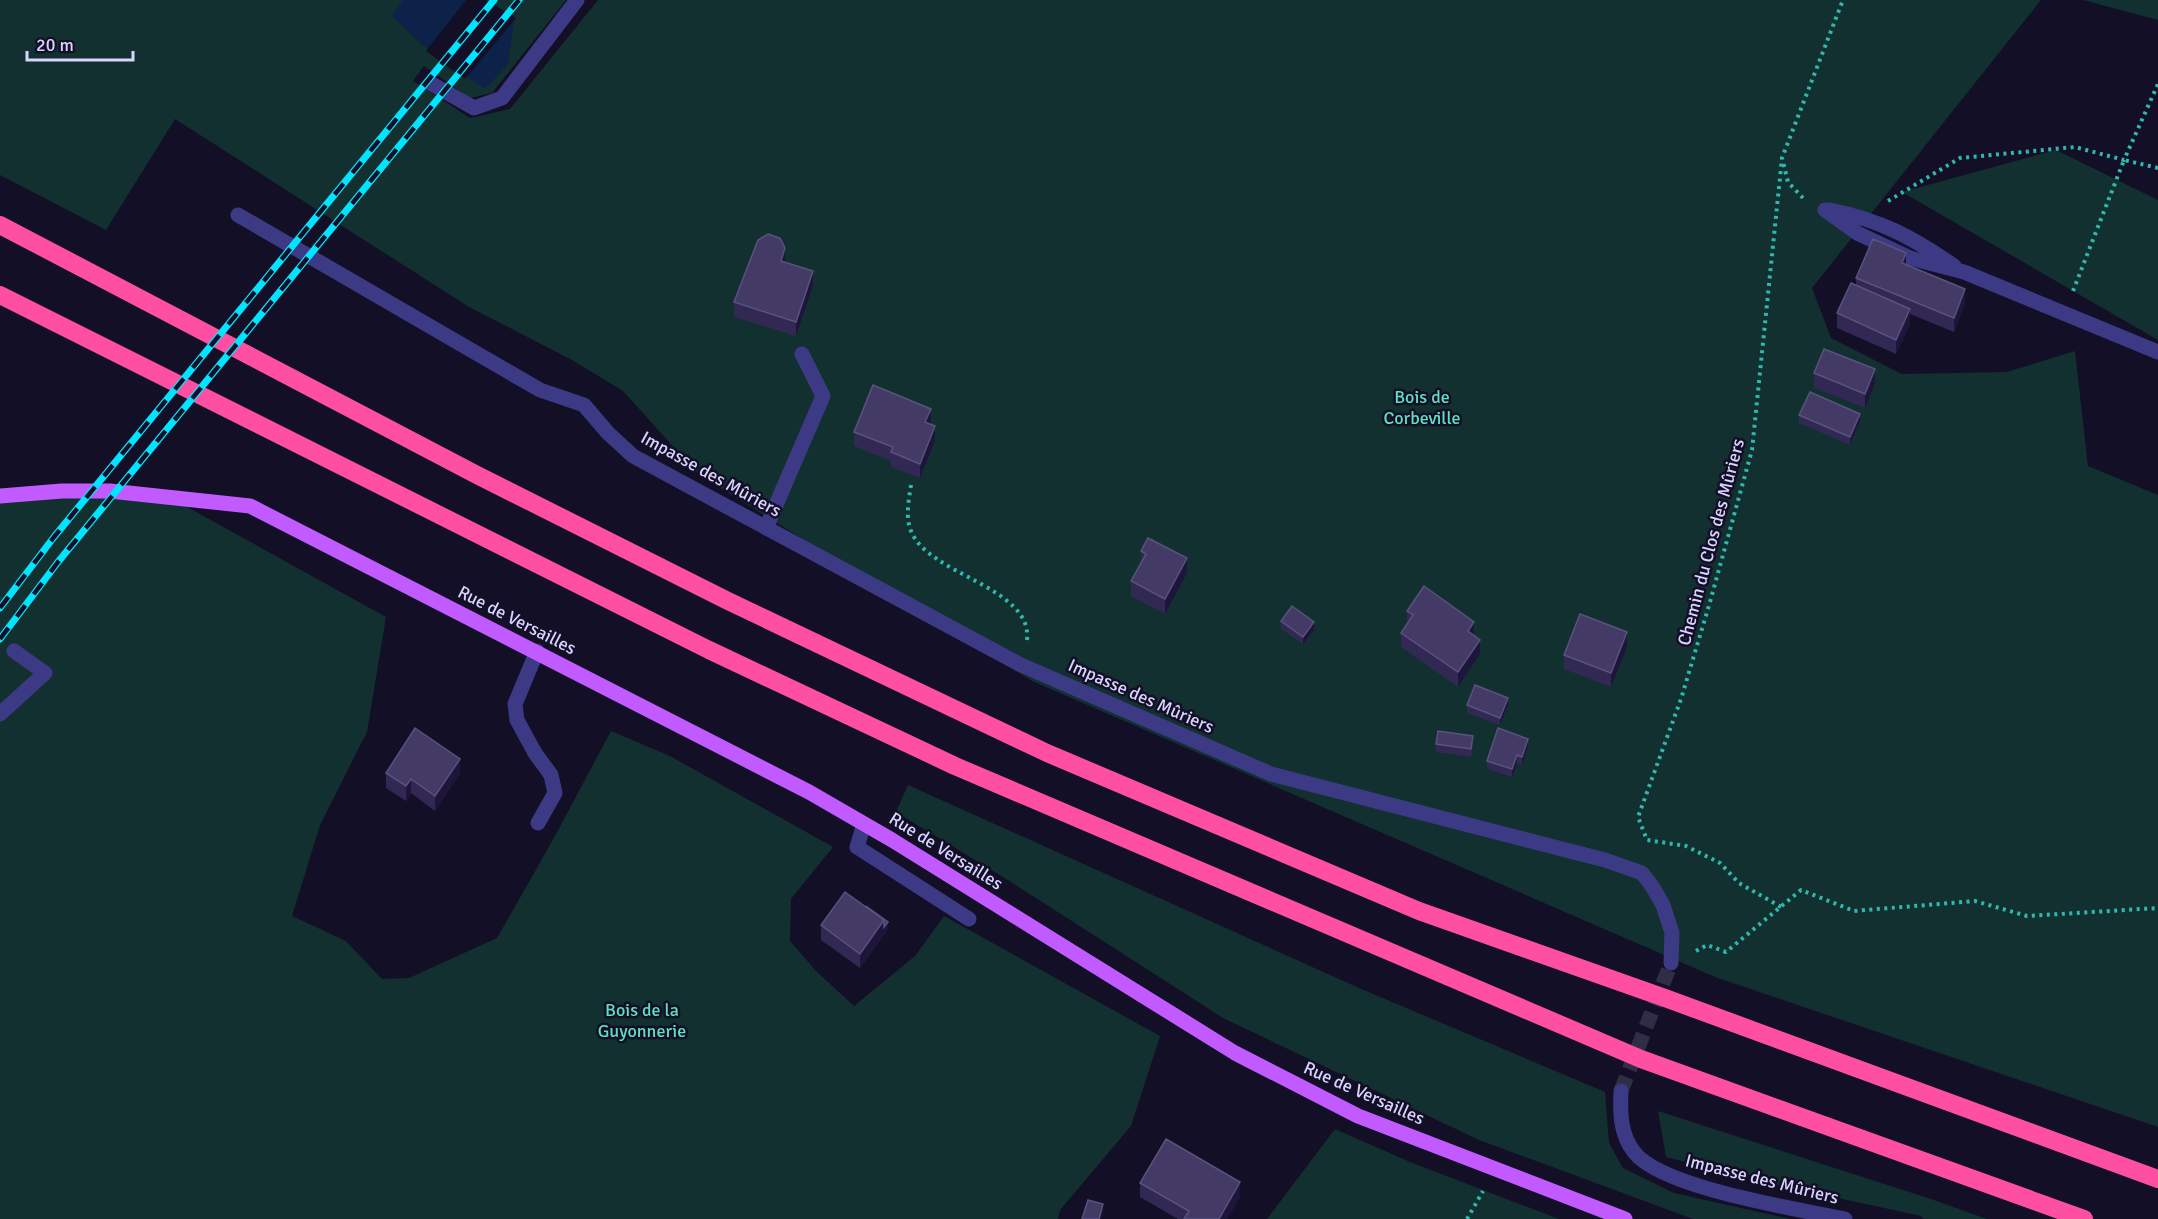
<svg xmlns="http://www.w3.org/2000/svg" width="2158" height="1219" font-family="Signika,sans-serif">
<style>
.green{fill:#12302f}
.water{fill:#0c2248}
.pier{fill:#130f26}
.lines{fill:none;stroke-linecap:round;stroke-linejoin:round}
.minor-tunnel{stroke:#312d47;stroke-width:15;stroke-dasharray:15 8;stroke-linecap:butt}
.path{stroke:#2fb8b0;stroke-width:4;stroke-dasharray:3 4.5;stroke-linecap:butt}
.minor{stroke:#3d3a85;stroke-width:15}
.major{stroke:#c25bff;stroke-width:15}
.highway{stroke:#ff4fa3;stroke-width:18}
.rail-casing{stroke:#00e5ff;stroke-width:7}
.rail{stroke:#130f26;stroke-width:4.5;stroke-dasharray:14;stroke-linecap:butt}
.wall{fill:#312854}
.shaded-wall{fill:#1d163a}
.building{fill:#433a66;stroke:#5a527e;stroke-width:1.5}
.labels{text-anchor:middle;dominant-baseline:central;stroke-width:5;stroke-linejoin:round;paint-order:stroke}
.park-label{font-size:18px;fill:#5fe0c0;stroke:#130f26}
.street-label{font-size:18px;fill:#d9d4ff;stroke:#130f26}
</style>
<rect width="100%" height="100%" fill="#130f26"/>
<!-- green -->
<path class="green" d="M0,0H566L492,93L470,98L424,66L413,81L470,118L510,109L598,0H2041L1812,288L1831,338L1902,374L2007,372L2075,351L2088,466L2158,495V1127L1715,977L1032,681L698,474L623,391L572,360L469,307L175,119L106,230L0,175Z
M2083,0H2158V20Z
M2056,150L2158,200V340L1902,192Z
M21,497H131L180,503L386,617L367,732L320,825L292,916L346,941L382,979L409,978L497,938L555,836L611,731L670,756L833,847L791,899L790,941L816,971L854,1006L915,956L944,916L1160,1036L1131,1126L1060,1210L1058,1219H0V501Z
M908,785L1359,988L1605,1092L1609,1143L1623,1168L1674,1193L1790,1219H1693L1479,1140L1223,1018L1011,882L896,812Z
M1658,1111L1931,1199L1987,1219H1924L1921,1216L1760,1181L1666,1157Z
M1335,1129L1410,1162L1559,1219H1267Z"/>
<!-- water -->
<path class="water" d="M403,0H480L514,21L508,64L485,89L420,43L392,16Z"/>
<!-- pier -->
<path class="pier" d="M466,0H486L516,18L465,79L426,51Z"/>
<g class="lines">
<!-- minor-tunnel -->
<path class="minor-tunnel" d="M1621,1091L1671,963"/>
<!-- path -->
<path class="path" d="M1803,198L1788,182L1782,158L1843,0
M1888,201L1960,158L2075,147L2124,160L2158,84
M2073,291L2124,160L2158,168
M911,485C909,500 905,516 911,531C928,575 1033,587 1027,640
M1781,907L1739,883L1720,863L1686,846L1647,840L1638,817L1681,699L1710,602L1752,450L1782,158
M1696,951L1707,945L1726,952L1801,890L1854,911L1975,901L2027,916L2158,908
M1467,1219L1483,1191"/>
<!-- minor -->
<path class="minor" d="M432,84L474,108L502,98L577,0
M1825,210L1857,233L1910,258L1964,272L2158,352
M1830,210C1880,220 1912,237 1954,266
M238,215L540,390L584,405L608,433L633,456L1019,664L1271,774L1605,860L1642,873L1652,886L1663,905L1672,933L1671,963
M766,528L823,396L802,354
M537,651L515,704L517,720L535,753L551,775L555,793L538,823
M0,714L45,673L14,651
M864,824L857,847L969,919
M1621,1091C1620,1112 1620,1134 1634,1152C1661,1188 1798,1209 1845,1219"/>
<!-- major -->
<path class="major" d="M0,496L62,491H110L250,506L809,792L892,840L1235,1053L1358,1116L1625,1219"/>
<!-- highway -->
<path class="highway" d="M0,225L477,475L728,601L1047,753L1419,911L1665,998L2158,1179
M0,295L709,650L955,766L1641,1059L2084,1219"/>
<defs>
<path id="rail" d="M0,608L54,537L494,0
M0,639L58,562L519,0"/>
</defs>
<!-- rail casing -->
<use href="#rail" class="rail-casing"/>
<!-- rail -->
<use href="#rail" class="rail"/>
</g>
<!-- wall -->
<path class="wall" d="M785,262L813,286L796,336L734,317V302Z
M1906,264L1965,303L1954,332L1910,314V324L1896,354L1837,328V313L1856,286V278Z
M1814,373L1875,384L1865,408L1814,388Z
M1799,415L1860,421L1850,445L1799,423Z
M931,423L935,441L920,478L891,467V461L854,446V432Z
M1141,551L1187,573L1165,614L1131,596V581L1141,562Z
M1407,611L1474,635L1480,654L1458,687L1401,647V633L1407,624Z
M1281,621L1314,630L1303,644L1281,629Z
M1627,647L1611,687L1564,669V655Z
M1467,705H1508L1500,725L1467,713Z
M1436,744H1473L1471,757L1436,752Z
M1528,746L1522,765L1517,763L1512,777L1487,769V761Z
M386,773H460L435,811L411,793L406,801L386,788Z
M821,925L888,929L860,968L821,940Z
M1140,1183L1240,1197L1227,1219H1178L1140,1197Z"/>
<!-- shaded-wall -->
<path class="shaded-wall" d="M785,248V263L781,261Z
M1906,253V268L1902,263Z
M813,271V286L796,336V322Z
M1965,289V303L1954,332V318Z
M1910,309V324L1896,354V340Z
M1875,369V384L1865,408V394Z
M931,409V423L925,437V422Z
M1860,414V421L1850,445V437Z
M935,426V441L920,478V464Z
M1187,558V573L1165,614V599Z
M1314,622V630L1303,644V637Z
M1474,622V636L1468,631Z
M1627,632V647L1611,687V673Z
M1480,640V654L1458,687V672Z
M1508,698V705L1500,725V718Z
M1528,739V746L1522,765V757Z
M1517,755V763L1512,777V769Z
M460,759V773L435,811V796Z
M411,779V793L406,801V786Z
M884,920L888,922V929L860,968V954Z
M1240,1182V1197L1227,1219H1219Z
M1103,1204V1211L1101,1219H1099Z"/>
<!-- building -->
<path class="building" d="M768,234L780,238L785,248L781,261L813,271L796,322L734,302L758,240Z
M1873,239L1906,253L1902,263L1965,289L1954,318L1856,278Z
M1851,283L1910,309L1896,340L1837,313Z
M1824,349L1875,369L1865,394L1814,373Z
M873,385L931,409L925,422L935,426L920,464L891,452L893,447L854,432Z
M1810,392L1860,414L1850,437L1799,415Z
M1148,538L1187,558L1165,599L1131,581L1146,554L1141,551Z
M1424,586L1474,622L1468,631L1480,640L1458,672L1401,633L1413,615L1407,611Z
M1292,606L1314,622L1303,637L1281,621Z
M1580,614L1627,632L1611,673L1564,655Z
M1475,685L1508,698L1500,718L1467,705Z
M415,728L460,759L435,796L411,779L406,786L386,773Z
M1498,728L1528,739L1522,757L1517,755L1512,769L1487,761Z
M1438,731L1473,736L1471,749L1436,744Z
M845,892L884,920L860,954L821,925Z
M866,906L888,922L884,927V920Z
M1166,1139L1240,1182L1219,1219H1184L1189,1211L1140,1183Z
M1088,1200L1103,1204L1099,1219H1082Z"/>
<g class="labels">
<!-- park labels -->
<g class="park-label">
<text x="1422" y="397">Bois de<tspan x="1422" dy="21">Corbeville</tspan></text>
<text x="642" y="1010">Bois de la<tspan x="642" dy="21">Guyonnerie</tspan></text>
</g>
<!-- street labels -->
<g class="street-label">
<text transform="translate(711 474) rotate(29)">Impasse des Mûriers</text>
<text transform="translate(1711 542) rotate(-75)">Chemin du Clos des Mûriers</text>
<text transform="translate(517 620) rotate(27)">Rue de Versailles</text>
<text transform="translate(1141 696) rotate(24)">Impasse des Mûriers</text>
<text transform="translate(946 851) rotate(32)">Rue de Versailles</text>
<text transform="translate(1364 1093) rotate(24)">Rue de Versailles</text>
<text transform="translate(1762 1179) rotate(14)">Impasse des Mûriers</text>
</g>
</g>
<!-- scale -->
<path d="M27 51v9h106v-9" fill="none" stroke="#d9d4ff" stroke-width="3"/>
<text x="36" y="51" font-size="18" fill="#d9d4ff" stroke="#130f26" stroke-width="4.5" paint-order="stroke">20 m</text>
</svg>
